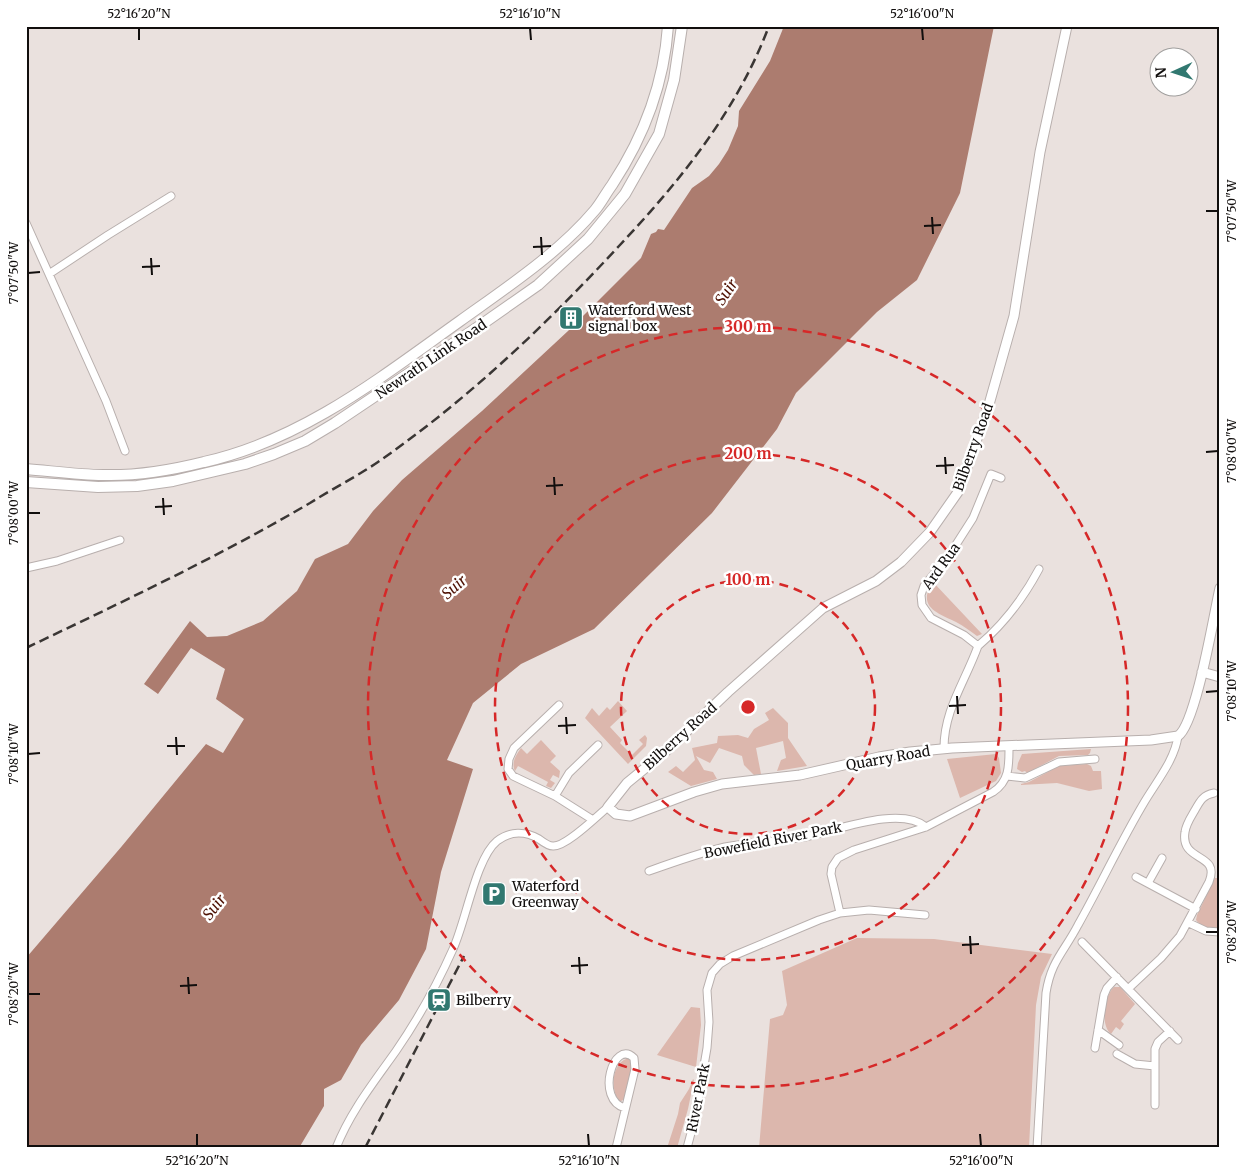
<svg xmlns="http://www.w3.org/2000/svg" width="1246" height="1174" font-family="Merriweather,serif">
<style>
.green{fill:#dcb7ad}
.water{fill:#ac7c6f}
.lines{fill:none;stroke-linecap:round;stroke-linejoin:round}
.minor-casing{stroke:#b8afad;stroke-width:9}
.tertiary-casing{stroke:#b8afad;stroke-width:11}
.secondary-casing{stroke:#b8afad;stroke-width:12}
.minor{stroke:#fff;stroke-width:7}
.tertiary{stroke:#fff;stroke-width:9}
.secondary{stroke:#fff;stroke-width:10}
.rail{stroke:#3a3634;stroke-width:2.5;stroke-dasharray:10 5;stroke-linecap:butt}
.ticks{fill:none;stroke:#110e0d;stroke-width:2}
.ring{fill:none;stroke:#d62828;stroke-width:2.5;stroke-dasharray:9 6}
.labels{text-anchor:middle;dominant-baseline:central;stroke-width:5;stroke-linejoin:round;paint-order:stroke}
.poi-label{font-size:14px;fill:#110e0d;stroke:#fff;text-anchor:start}
.street-label{font-size:14px;fill:#110e0d;stroke:#fff}
.water-label{font-size:15px;font-style:italic;fill:#4e1103;stroke:#fff}
.centre{fill:#d62828;stroke:#fff;stroke-width:2.5}
.ring-label{font-size:15px;text-anchor:middle;font-weight:bold;fill:#d62828;stroke:#fff;stroke-width:5;stroke-linejoin:round;paint-order:stroke}
.neatline{fill:none;stroke:#110e0d;stroke-width:2}
.ticks-label{font-size:12px;text-anchor:middle;fill:#110e0d}
</style>
<rect width="100%" height="100%" fill="#eae1de"/>
<!-- green -->
<path class="green" d="M933,582L982,634L977,636C970,631 964,626 956,622C938,613 916,607 933,582Z
M618,701L627,711L610,727L622,740L620,743L632,755L643,744L639,740L645,735L647,738L646,746L628,764L585,718L592,708L599,716L607,707L610,710Z
M773,708L788,723V738L807,766L777,771L781,760L786,758L783,741L756,748L761,774L754,775L744,765L742,756L719,748L710,763L696,756L704,770L713,772L717,779L691,786L668,772L676,766L683,772L695,760L692,748L717,743L718,736L738,735L748,738L754,729L769,720L765,713Z
M541,740L556,756L550,762L560,771L559,778L553,775L550,780L555,783L551,788L546,786L548,782L518,766L515,771C511,763 516,755 521,748L527,754Z
M1091,749L1090,753L1088,755L1059,756L1027,773L1025,771L1022,772L1017,769L1018,763L1022,754Z
M996,754L999,758L1001,773L996,781L960,798L947,759Z
M1087,764L1091,766L1093,771H1101L1102,789L1089,791L1057,783L1021,785V784L1029,782L1059,766Z
M1215,878H1220V925L1218,928C1210,929 1201,927 1196,920L1197,915Z
M857,938L934,939L1052,954L1041,977L1036,1005L1029,1148H759L770,1019L783,1015L787,1005L782,971Z
M1114,987H1120L1135,1004L1121,1021L1124,1024L1120,1030L1116,1027L1111,1034C1100,1025 1104,996 1114,987Z
M691,1007L700,1008L701,1025L696,1067L657,1055Z
M630,1058C637,1069 628,1088 624,1099L620,1102C609,1090 612,1060 630,1058Z
M693,1079L694,1080L688,1109L677,1148H667L678,1114L680,1103L689,1089Z"/>
<!-- water -->
<path class="water" d="M784,26H994L960,193L917,280L877,312L796,393L777,429L712,513L594,629L521,664L473,703L447,760L473,769L441,872L426,949L399,1000L361,1045L341,1080L324,1089V1106L299,1148H26V958L122,846L206,744L223,753L244,719L216,699L225,669L191,648L158,694L144,684L190,621L207,637L227,636L263,621L297,591L315,559L348,544L373,511L402,480L482,411L568,331L641,258L651,234L656,232L658,229L664,230L692,188L709,176L719,164L728,150L738,126L739,111L770,61Z"/>
<g class="lines">
<defs>
<path id="minor" d="M26,223L106,401L125,451
M49,274L108,235L171,196
M26,568L57,561L120,540
M978,646C1004,624 1023,599 1039,569
M559,705L514,748L509,759L508,769L513,776L555,796L593,820
M944,748C944,710 965,682 978,646L964,635L931,618L922,605L921,595L924,586L950,554L973,518L991,474L1001,478
M1007,776L1025,778L1059,762L1095,759
M555,796L569,773L598,745
M649,871C674,862 699,853 725,847C752,842 779,841 805,837C836,831 900,805 926,827
M1136,877L1196,909
M1148,883L1162,858
M840,913L869,910L925,915
M1189,923L1206,931L1220,932
M1082,942L1178,1040
M1128,989L1161,958L1180,936L1209,882C1221,852 1180,863 1185,832C1186,824 1191,817 1195,810C1200,801 1203,795 1214,793
M1098,1030L1119,1045
M1095,1048L1104,995L1107,988L1117,977
M1117,1054L1135,1064L1155,1066
M1155,1105V1049L1158,1042L1170,1031
M336,1148C350,1112 374,1082 396,1051C418,1019 437,985 453,949C466,921 476,858 497,841C510,831 525,831 539,839C543,842 548,846 553,846C566,847 597,816 608,807
M616,1148L635,1069L634,1058C613,1038 595,1100 625,1108
M687,1148L695,1118L707,1048L709,1022L707,990L712,973L720,964L733,956L819,920L840,913L831,874L832,867L838,858L854,850L926,827L993,792C1010,781 1009,764 1009,746
M1037,1148L1046,993C1051,961 1064,952 1078,925C1101,884 1121,841 1145,801C1157,781 1175,759 1178,736"/>
<path id="tertiary" d="M1067,26L1040,152L1014,316L988,408L958,492L930,532L901,562L876,581L823,608L728,692L666,751L627,783L608,807L616,814L630,816L694,792L722,784L800,775L879,757L910,752L952,748L1151,740L1178,736C1196,724 1214,614 1220,588
M1202,672L1220,677"/>
<path id="secondary" d="M26,469C51,471 78,475 103,475C136,476 172,470 204,462C302,440 380,378 460,321C506,288 559,253 595,210C601,203 606,193 612,185C643,138 664,83 668,26
M26,482L98,487L137,486L173,481L245,464L274,454L305,441L335,423L478,327L538,285L588,239L625,194L659,134L674,80L682,26"/>
</defs>
<!-- minor casing -->
<use href="#minor" class="minor-casing"/>
<!-- tertiary casing -->
<use href="#tertiary" class="tertiary-casing"/>
<!-- secondary casing -->
<use href="#secondary" class="secondary-casing"/>
<!-- minor -->
<use href="#minor" class="minor"/>
<!-- tertiary -->
<use href="#tertiary" class="tertiary"/>
<!-- secondary -->
<use href="#secondary" class="secondary"/>
<!-- rail -->
<path class="rail" d="M26,648C122,602 218,557 310,503C332,489 356,477 378,462C466,401 546,325 619,246C680,181 737,111 769,26
M365,1148L464,956"/>
</g>
<!-- ticks -->
<path class="ticks" d="M139,28V40M530,28L531,40M922,28L923,40M1206,211H1218M932,217L933,234M924,226L941,225M541,237L542,255M533,247L551,246M151,258L152,275M142,267L160,266M28,273L40,272M1206,452L1218,451M945,457L946,474M936,466L954,465M554,477L555,495M546,486L563,485M163,498L164,515M155,507L172,506M28,513H40M1206,692L1218,691M957,696L958,714M949,706L966,705M566,717L567,734M558,726L576,725M176,737L177,755M167,746H185M28,754L40,753M1206,932H1218M970,936L971,954M962,945L979,944M579,957L580,974M571,966L588,965M188,977L189,994M180,986L197,985M28,994H40M197,1134V1146M588,1134L589,1146M980,1134L981,1146"/>
<!-- distance rings -->
<g class="ring">
<circle cx="748" cy="707" r="127"/>
<circle cx="748" cy="707" r="253"/>
<circle cx="748" cy="707" r="380"/>
</g>
<!-- icons -->
<defs>
<symbol id="building-square" viewBox="-11 -11 22 22"><rect x="-9" y="-9" width="18" height="18" rx="4" fill="#317870" stroke="#fff"/><path d="M-4-6H4V6H1V3H-1V6H-4ZM-2.5-4.3h1.7v1.8h-1.7ZM.8-4.3h1.7v1.8H.8ZM-2.5-1h1.7V.8h-1.7ZM.8-1h1.7V.8H.8Z" fill="#fff"/></symbol>
<symbol id="parking-square" viewBox="-11 -11 22 22"><rect x="-9" y="-9" width="18" height="18" rx="4" fill="#317870" stroke="#fff"/><path d="M-3.5-5.5H1a3.5 3.5 0 0 1 0 7H-1V5.5H-3.5ZM-1-3.4V-.6H.8a1.4 1.4 0 0 0 0-2.8Z" fill="#fff"/></symbol>
<symbol id="station-square" viewBox="-11 -11 22 22"><rect x="-9" y="-9" width="18" height="18" rx="4" fill="#317870" stroke="#fff"/><path d="M-3-6H3Q5-6 5-4V2Q5 4 3 4L4.5 6H3L1.5 4h-3L-3 6H-4.5L-3 4Q-5 4-5 2V-4Q-5-6-3-6ZM-3.5-4v3h7v-3ZM-3.5 1v1.5H-2V1ZM2 1v1.5H3.5V1Z" fill="#fff"/></symbol>
</defs>
<g fill-rule="evenodd">
<use href="#building-square" x="557" y="304" width="28" height="28"/>
<use href="#parking-square" x="480" y="880" width="28" height="28"/>
<use href="#station-square" x="425" y="986" width="28" height="28"/>
</g>
<g class="labels">
<!-- poi labels -->
<g class="poi-label">
<text x="588" y="310">Waterford West<tspan x="588" dy="16">signal box</tspan></text>
<text x="512" y="886">Waterford<tspan x="512" dy="16">Greenway</tspan></text>
<text x="456" y="1000">Bilberry</text>
</g>
<!-- street labels -->
<g class="street-label">
<text transform="translate(431 359) rotate(-34)">Newrath Link Road</text>
<text transform="translate(973 447) rotate(-70)">Bilberry Road</text>
<text transform="translate(941 566) rotate(-54)">Ard Rua</text>
<text transform="translate(680 736) rotate(-42)">Bilberry Road</text>
<text transform="translate(888 758) rotate(-10)">Quarry Road</text>
<text transform="translate(773 840) rotate(-11)">Bowefield River Park</text>
<text transform="translate(698 1098) rotate(-79)">River Park</text>
</g>
<!-- water labels -->
<g class="water-label">
<text transform="translate(726 292) rotate(-55)">Suir</text>
<text transform="translate(454 587) rotate(-41)">Suir</text>
<text transform="translate(214 907) rotate(-52)">Suir</text>
</g>
</g>
<circle cx="748" cy="707" r="8" class="centre"/>
<g class="ring-label">
<text x="748" y="332">300 m</text>
<text x="748" y="459">200 m</text>
<text x="748" y="585">100 m</text>
</g>
<!-- border -->
<rect width="1246" height="1174" fill="none" stroke="#ffffff" stroke-width="55"/>
<!-- north arrow -->
<g transform="translate(1174 72) rotate(267)"><circle r="24" fill="#ffffff" stroke="#a09f9e"/>
<path d="M0-4L9 19L0 12L-9 19Z" fill="#317870"/>
<text y="-8" font-size="14" font-weight="bold" text-anchor="middle" fill="#110e0d">N</text>
</g>
<rect x="28" y="28" width="1190" height="1118" class="neatline"/>
<g class="ticks-label">
<text x="139" y="18">52°16'20"N</text>
<text x="530" y="18">52°16'10"N</text>
<text x="922" y="18">52°16'00"N</text>
<text transform="translate(1232 211) rotate(-90)" y="4">7°07'50"W</text>
<text transform="translate(14 273) rotate(-90)" y="4">7°07'50"W</text>
<text transform="translate(1232 451) rotate(-90)" y="4">7°08'00"W</text>
<text transform="translate(14 513) rotate(-90)" y="4">7°08'00"W</text>
<text transform="translate(1232 691) rotate(-90)" y="4">7°08'10"W</text>
<text transform="translate(14 754) rotate(-90)" y="4">7°08'10"W</text>
<text transform="translate(1232 932) rotate(-90)" y="4">7°08'20"W</text>
<text transform="translate(14 994) rotate(-90)" y="4">7°08'20"W</text>
<text x="197" y="1165">52°16'20"N</text>
<text x="589" y="1165">52°16'10"N</text>
<text x="981" y="1165">52°16'00"N</text>
</g>
</svg>
